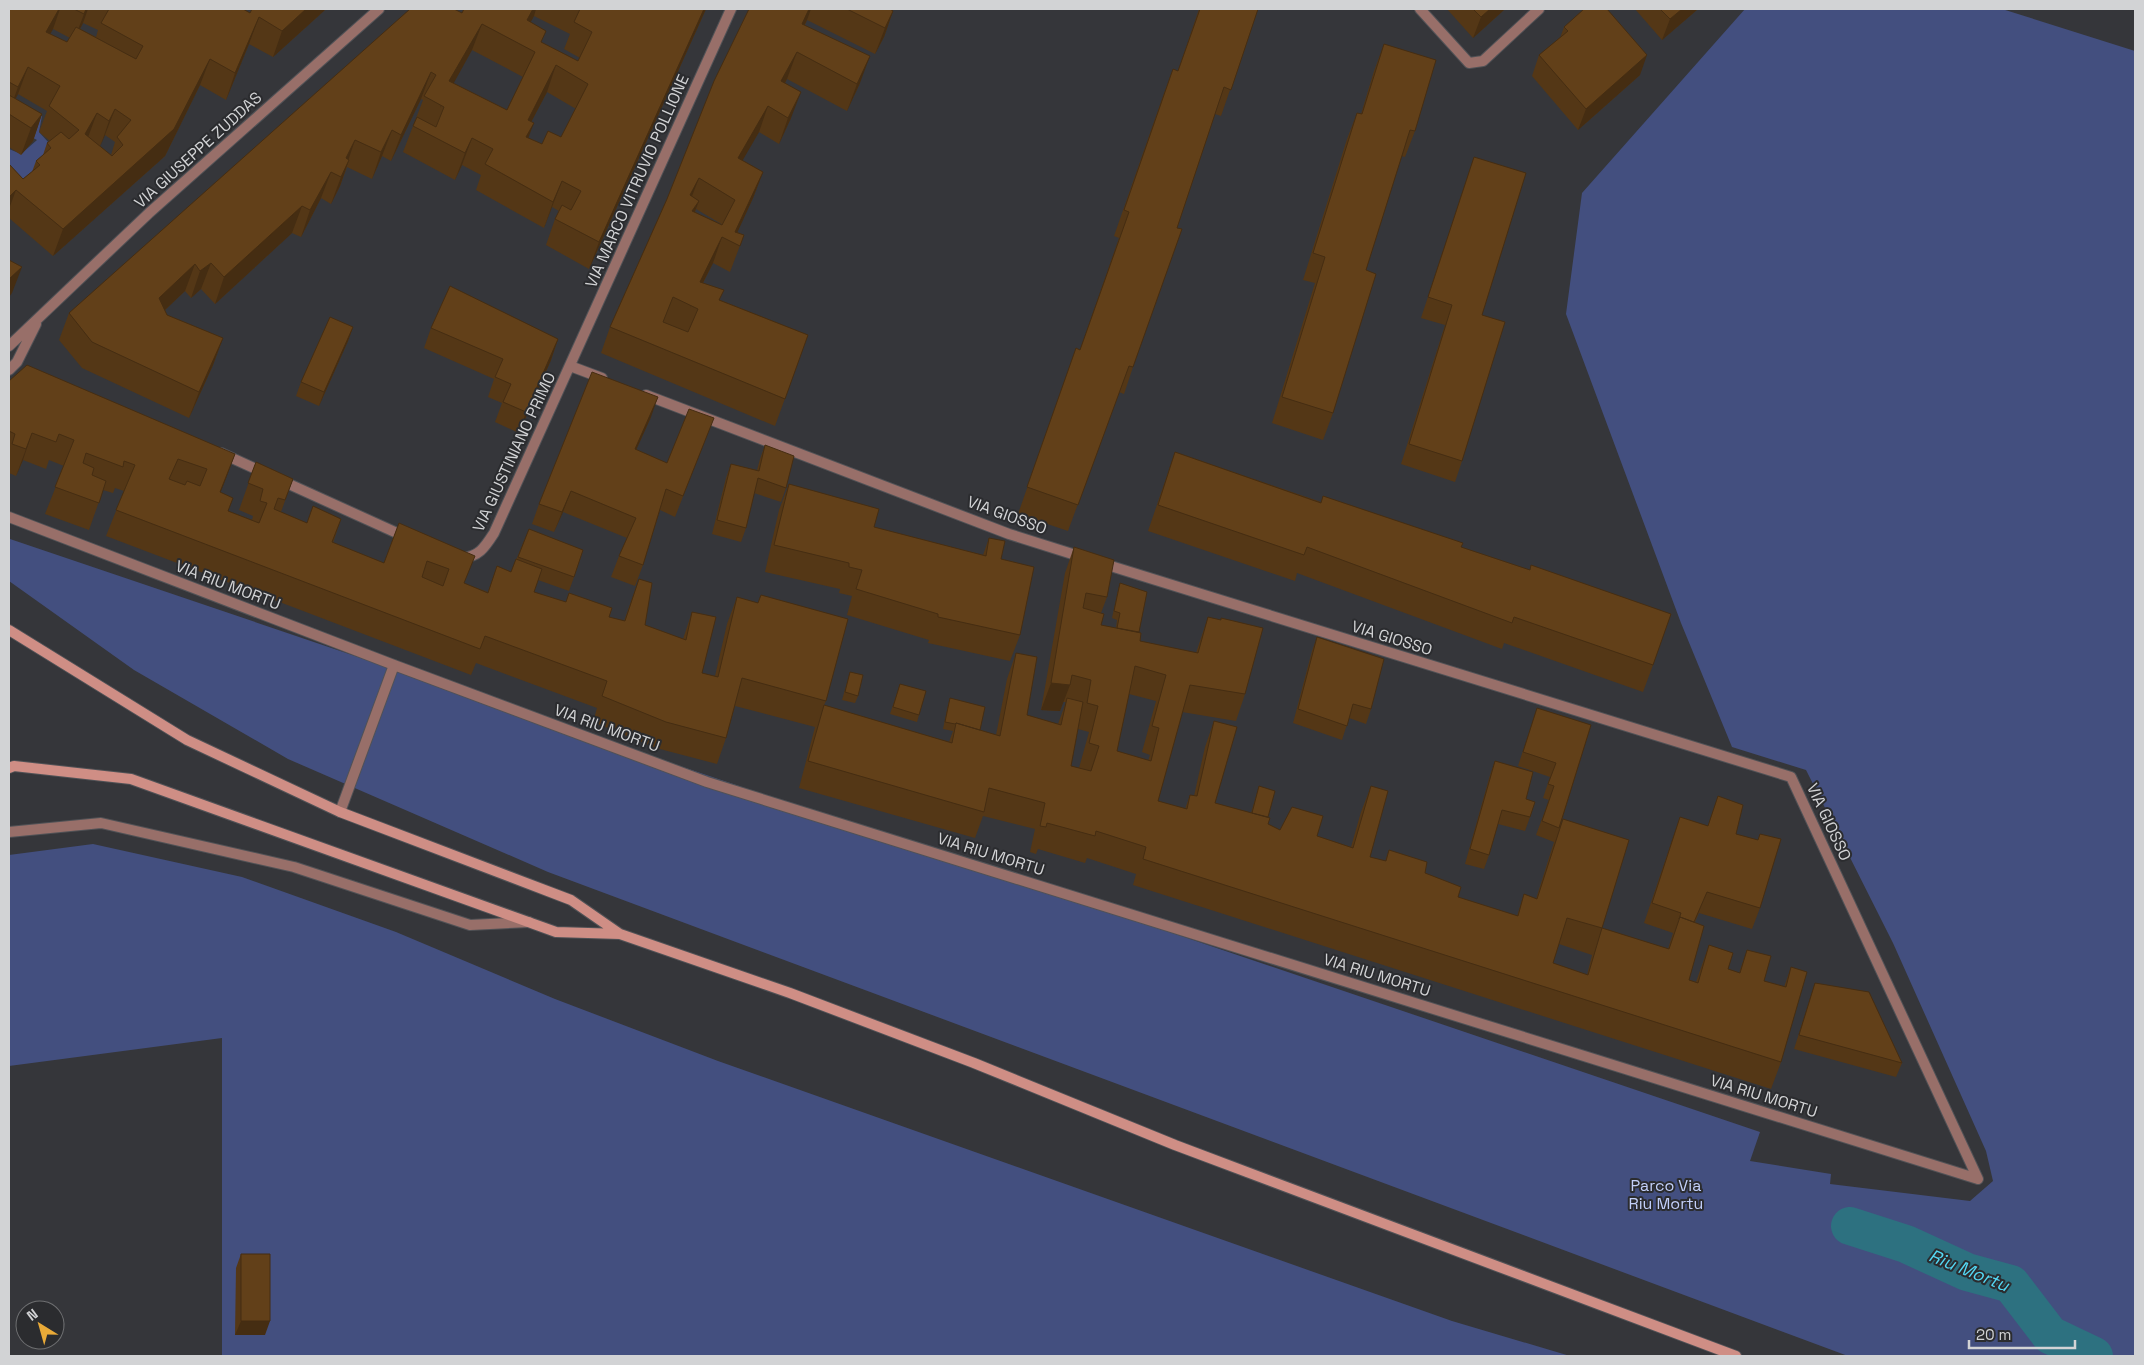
<svg xmlns="http://www.w3.org/2000/svg" width="2144" height="1365" font-family="'Space Grotesk',sans-serif">
<style>
.green{fill:#434f7f}
.lines{fill:none;stroke-linecap:round;stroke-linejoin:round}
.canal{stroke:#2d7180;stroke-width:38}
.minor-casing{stroke:#515256;stroke-width:12}
.tertiary-casing{stroke:#515256;stroke-width:12}
.secondary-casing{stroke:#515256;stroke-width:12}
.minor{stroke:#986f69;stroke-width:10}
.tertiary{stroke:#986f69;stroke-width:10}
.secondary{stroke:#cf8e85;stroke-width:10}
.wall{fill:#543716;fill-rule:evenodd}
.shaded-wall{fill:#452d12}
.building{fill:#624019;stroke:#452d12;fill-rule:evenodd}
.labels{text-anchor:middle;dominant-baseline:central;stroke-width:4;stroke-linejoin:round;paint-order:stroke}
.street-label{font-size:16px;fill:#d2d3d5;stroke:#2b2c2f}
.park-label{font-size:16px;fill:#c3d0fa;stroke:#2b2c2f}
.water-label{font-size:18px;font-style:italic;fill:#54d8f4;stroke:#2b2c2f}
</style>
<rect width="100%" height="100%" fill="#35363a"/>
<!-- green -->
<path class="green" d="M1745,9H2002L2135,51V1356H1848L548,872L288,759L134,670L9,581L10,539L1760,1132L1750,1161L1831,1174L1830,1184L1970,1201L1993,1181L1986,1151L1893,943L1806,770L1732,747L1681,623L1566,314L1582,193Z
M20,104L42,116L39,132L58,153L9,194V149L21,154L37,140L9,125Z
M93,844L242,877L396,932L555,999L718,1061L1452,1321L1570,1356H222V1038L9,1066V855Z"/>
<g class="lines">
<!-- canal -->
<path class="canal" d="M1850,1226L1906,1244L1967,1272L2011,1284L2050,1335L2094,1356"/>
<defs>
<path id="minor" d="M1420,9L1469,63L1483,61L1539,9
M570,366L602,378
M646,395L1009,534L1085,558
M221,453L267,474
M280,480L408,538
M9,517L394,665L707,782L1978,1179
M461,558C479,557 485,547 494,533L731,9
M1101,563L1791,777L1978,1179
M340,812L394,665"/>
<path id="tertiary" d="M9,346L149,213L379,9
M9,370L17,362L36,324
M9,832L101,823L294,867L470,925L529,922"/>
<path id="secondary" d="M9,630L187,740L340,812L571,900L620,934L790,993L974,1063L1175,1145L1736,1356
M9,768L14,766L131,779L556,932L620,934"/>
</defs>
<!-- minor casing -->
<use href="#minor" class="minor-casing"/>
<!-- tertiary casing -->
<use href="#tertiary" class="tertiary-casing"/>
<!-- secondary casing -->
<use href="#secondary" class="secondary-casing"/>
<!-- minor -->
<use href="#minor" class="minor"/>
<!-- tertiary -->
<use href="#tertiary" class="tertiary"/>
<!-- secondary -->
<use href="#secondary" class="secondary"/>
</g>
<!-- wall -->
<path class="wall" d="M9,9H243L250,13L326,9L273,57L249,44L226,100L200,85L165,156L53,256L9,218V164L23,179L32,172L36,161L43,155L47,143L50,141L39,132L47,111L18,94L15,99L42,114L33,141L21,155L9,147ZM83,23L98,30L96,37L80,29ZM53,29L70,38L67,42L50,34ZM105,135L115,142L111,155L100,146Z
M464,9H706L589,269L546,245L555,219L559,211L552,207L544,228L476,190L481,175L462,165L455,180L403,152L423,100L421,99L391,161L382,156L372,179L347,167L340,186L331,204L321,198L301,237L292,233L215,304L201,289L191,298L185,291L165,310L167,315L223,338L213,365L189,418L82,368L59,340L69,313L462,13ZM534,16L570,34L564,49L580,58L578,61L541,43L530,22ZM472,50L523,77L507,110L453,83ZM547,92L576,109L561,137L542,144L528,138L531,122Z
M749,9H890L893,11L884,37L875,54L807,20L805,25L860,83L847,111L787,79L785,83L791,118L779,144L759,132L742,160L763,172L753,198L737,232L744,235L730,272L713,263L703,283L720,300L808,335L775,426L601,353L610,327L667,199ZM696,209L723,225H722L695,212Z
M1199,9H1258L1221,116L1215,114L1177,228L1133,367L1124,394L1119,392L1068,531L1018,514L1076,348L1080,350L1119,238L1114,236L1163,96L1173,69L1178,71Z
M1447,9H1505L1473,38Z
M1635,9H1698L1662,40Z
M1564,27L1640,75L1578,130L1532,76L1539,55L1560,38Z
M1384,44L1415,131L1405,157L1401,156L1366,270L1333,413L1323,440L1272,423L1315,283L1303,280L1347,139L1357,113L1361,114L1374,71Z
M1474,157L1482,315L1462,461L1455,482L1401,464L1445,325L1421,318Z
M353,327L348,341L319,406L296,396L301,382Z
M431,328L558,339L551,360L519,433L495,422L502,403L488,397L494,379L424,348Z
M9,381L235,454L220,493L228,511L252,520L253,516L239,510L256,462L293,479L281,512L307,523L341,519L333,543L384,563L399,523L465,584L488,592L497,566L511,572L529,529L574,577L569,591L538,580L534,592L609,617L624,621L639,579L645,625L683,639L692,612L702,673L715,676L727,624L737,597L758,603L761,595L826,701L824,705L949,742L953,731L943,729L948,705L950,698L980,730L996,735L1007,679L1016,653L1027,715L1058,724L1066,702H1063L1060,711L1041,710L1065,573L1074,547L1107,597L1101,613V625L1116,628L1117,620L1112,618L1118,590L1120,583L1139,632L1140,641L1196,653L1208,617L1245,694L1236,721L1182,712L1158,801L1185,809L1190,795L1194,796L1205,747L1214,721L1215,803L1251,813L1259,786L1268,817V824L1280,830L1317,836L1351,847L1361,812L1371,786L1370,857L1385,861L1389,850L1425,873L1458,897L1517,916L1524,894L1536,899L1554,842L1536,835L1549,800L1543,798L1550,777L1518,766L1537,708L1591,725L1561,823L1602,928L1668,949L1673,933L1644,923L1680,817L1708,826L1718,796L1736,834L1760,908L1752,929L1699,913L1695,922L1689,980L1696,982L1709,945L1728,969L1739,973L1747,950L1764,981L1784,987L1791,967L1781,1062L1771,1089L1133,885L1136,874L1087,858L1085,863L1038,849L1036,854L1030,852L1035,829L983,816L975,838L799,788L815,727L735,706L726,738L717,764L656,748L593,722L597,708L476,663L471,675L106,536L124,491L115,488L113,493L103,490L89,530L45,514L64,466L49,460L46,469L23,460L16,476L9,473ZM1129,694L1156,701L1142,752L1150,755L1148,761L1117,751ZM1078,729L1089,732L1079,768L1071,766ZM1559,944L1592,955L1587,975L1553,963Z
M651,417L636,450L667,463L706,438L675,517L660,510L643,565L635,586L611,577L619,556L627,538L563,512L554,532L532,524L539,504Z
M765,445L786,488L781,502L754,493L746,528L741,542L712,534L726,478L731,464L757,470L760,459Z
M1175,452L1321,502L1323,496L1461,547L1653,665L1643,692L1504,643L1502,649L1297,573L1295,581L1148,531Z
M789,484L874,527L983,555L989,538L1001,559L1020,635L1010,661L928,643L929,640L847,615L852,596L839,593L840,589L765,572L779,510Z
M1317,637L1371,709L1366,724L1349,718L1342,740L1293,723L1312,651Z
M850,672L858,696L855,703L842,700Z
M900,684L919,715L917,722L890,714Z
M1495,761L1526,799L1530,817L1525,831L1498,824L1489,855L1484,869L1465,864L1490,775Z
M1815,983L1902,1063L1896,1077L1794,1049Z
M241,1254L265,1335H235L236,1268Z"/>
<!-- shaded-wall -->
<path class="shaded-wall" d="M59,9H60L53,29L37,58L46,32Z
M86,9H88L83,23L74,40Z
M306,9H326L273,57L282,31Z
M533,9H536L534,16L519,44L527,20Z
M704,9H706L589,269L599,242Z
M809,9H811L807,20L792,50L802,24Z
M1490,9H1505L1473,38L1481,17Z
M1682,9H1698L1662,40L1670,19Z
M893,11L884,37L875,54L885,28Z
M259,17L249,44L226,100L235,73Z
M482,24L472,50L440,108L449,81Z
M797,52L787,79L772,107L781,81Z
M1647,55L1640,75L1578,130L1586,109Z
M870,56L860,83L847,111L857,84Z
M210,59L200,85L165,156L53,256L63,229Z
M556,65L547,92L518,147L528,120Z
M28,67L18,94L9,112L18,87Z
M431,72L421,99L391,161L401,135Z
M801,92L791,118L779,144L788,118Z
M768,106L759,132L729,184L738,158Z
M115,109L105,135L100,147L109,121Z
M97,113L87,140L85,134Z
M42,114L33,141L21,155L31,128Z
M534,123L524,149L526,137Z
M392,130L382,156L372,179L381,152Z
M472,138L462,165L455,180L465,153Z
M355,140L346,167V158Z
M349,160L340,186L331,204L341,177Z
M331,172L321,198L301,237L310,210Z
M763,172L753,198L733,242L735,232Z
M699,178L689,204L690,195Z
M562,181L552,207L544,228L553,202Z
M16,190L9,209V197Z
M699,201L689,227L692,211Z
M302,206L292,233L215,304L224,277Z
M722,237L713,263L690,308L700,282Z
M211,263L201,289L191,298L200,271Z
M195,264L185,291L149,325L159,298Z
M22,267L12,293L9,297V279Z
M353,327L348,341L319,406L324,392Z
M223,338L213,365L189,418L199,392Z
M558,339L551,360L519,433L526,412Z
M658,397L651,417L627,470L635,449Z
M32,433L23,460L16,476L26,449Z
M235,454L225,481L210,519L220,492Z
M571,491L563,512L554,532L562,512Z
M1051,683L1070,685L1060,711L1041,710Z
M241,1321H270L265,1335H235Z"/>
<!-- building -->
<path class="building" d="M9,9H59L46,32L67,42L76,27L136,59L143,46L101,23L109,9H243L250,13L252,9H306L282,31L259,17L235,73L210,59L174,129L63,229L16,190L9,197V164L23,179L40,165L36,161L51,148L47,143L61,132L69,139L79,130L49,106L60,86L28,67L18,87L9,82ZM115,109L131,120L117,137L123,145L112,156L85,134L97,113L109,121Z
M74,9H86L84,14Z
M410,9H454L462,13L464,9H533L527,20L546,31L541,42L578,61L592,32L574,22L580,9H704L599,242L555,219L562,205L571,210L581,191L562,181L553,202L485,164L493,149L472,138L465,153L413,126L417,117L436,127L444,107L424,96L436,75L431,72L401,135L392,130L381,152L355,140L346,158L349,160L341,177L331,172L310,210L302,206L224,277L211,263L200,271L195,264L159,298L167,315L223,338L199,392L92,342L69,313ZM482,24L535,52L507,110L449,81ZM556,65L588,84L561,137L548,131L542,144L526,137L534,123L528,120Z
M749,9H809L802,24L870,56L857,84L797,52L781,81L801,92L788,118L768,106L738,158L763,172L735,232L744,235L740,246L722,237L700,282L724,290L719,300L808,335L785,399L610,327L667,199L714,81ZM699,178L735,200L722,225L692,211L699,201L690,195ZM673,297L698,309L688,332L663,322Z
M847,9H890L893,11L885,28Z
M1200,9H1258L1231,90L1224,87L1177,228L1182,229L1133,367L1129,366L1078,505L1027,487L1076,348L1080,350L1129,212L1124,210L1173,69L1178,71Z
M1473,9H1490L1481,17Z
M1584,9H1607L1647,55L1586,109L1539,55L1568,31L1564,27Z
M1660,9H1682L1670,19Z
M1384,44L1436,60L1415,131L1410,130L1366,270L1376,274L1333,413L1282,397L1325,257L1313,253L1357,113L1362,114Z
M9,95L42,114L31,128L9,114Z
M1474,157L1526,173L1482,315L1505,322L1462,461L1409,444L1452,305L1428,297Z
M9,260L22,267L9,279Z
M450,286L558,339L526,412L503,402L511,384L495,377L503,359L431,328Z
M330,317L353,327L324,392L301,382Z
M27,365L235,454L220,492L233,498L228,511L259,523L267,503L260,501L263,489L248,483L256,462L293,479L285,500L278,498L274,509L307,523L313,506L341,519L332,542L384,563L399,523L475,556L464,583L488,593L497,566L511,572L516,559L542,569L534,592L566,602L569,593L612,608L609,617L625,621L639,579L652,583L645,625L686,640L692,612L716,617L702,673L718,677L737,597L758,603L761,595L848,619L826,701L742,678L726,738L666,722L602,696L607,681L485,636L480,649L116,510L135,465L124,461L123,467L86,453L83,463L94,468L92,475L106,481L99,503L55,487L74,440L59,434L56,442L32,433L26,449L12,444L15,434L9,431V381ZM178,459L207,469L200,486L187,481L185,485L169,479ZM427,561L449,569L443,586L422,577Z
M592,372L658,397L635,449L667,463L689,409L714,418L683,496L666,489L643,565L619,556L636,518L571,491L562,512L539,504Z
M765,445L794,456L786,488L758,478L746,528L717,520L731,464L759,471Z
M1175,452L1321,503L1323,496L1463,543L1461,547L1530,570L1531,565L1671,614L1653,665L1514,617L1512,623L1307,547L1304,555L1158,505Z
M789,484L879,509L874,527L986,556L989,538L1005,541L1001,559L1034,567L1020,635L938,617V614L856,589L862,570L849,567V563L774,545Z
M529,529L583,550L574,577L518,557Z
M1074,547L1114,560L1107,597L1086,593L1083,608L1104,614L1101,625L1141,633L1140,641L1198,653L1208,617L1221,620V618L1263,628L1245,694L1190,685L1158,801L1187,809L1190,795L1197,796L1214,721L1237,727L1215,803L1270,818L1268,824L1280,830L1292,807L1323,816L1317,836L1353,848L1371,786L1388,791L1370,857L1386,861L1389,850L1427,862L1425,873L1461,887L1458,897L1518,916L1524,894L1537,899L1563,819L1629,840L1602,928L1669,949L1680,917L1704,926L1689,980L1698,983L1709,945L1733,953L1728,969L1740,973L1747,950L1771,956L1764,981L1786,987L1791,967L1807,972L1781,1062L1143,859L1146,847L1096,831L1095,836L1047,823L1046,827L1040,826L1045,803L989,788L984,812L808,761L824,705L952,743L956,723L1000,736L1016,653L1037,657L1027,715L1061,725L1067,698L1083,702L1071,766L1091,771L1099,746L1089,743L1098,706L1087,703L1091,680L1072,675L1070,685L1051,683ZM1135,666L1166,675L1152,726L1159,728L1151,761L1117,751ZM1567,918L1602,928L1588,975L1553,963Z
M1120,583L1147,592L1139,632L1117,628L1120,613L1114,611Z
M1317,637L1384,659L1371,709L1353,704L1347,726L1298,709Z
M850,672L863,675L858,696L845,692Z
M900,684L926,691L919,715L893,707Z
M950,698L985,707L980,730L956,723L955,724L945,722Z
M1537,708L1591,725L1559,828L1542,821L1554,786L1548,784L1556,763L1523,752Z
M1495,761L1533,772L1526,799L1535,802L1530,817L1502,810L1489,855L1470,849Z
M1259,786L1275,791L1268,817L1252,813Z
M1718,796L1743,805L1736,834L1758,840L1760,834L1781,839L1760,908L1707,892L1694,922L1680,917L1679,919L1681,913L1652,903L1680,817L1708,826Z
M1815,983L1869,992L1902,1063L1799,1035Z
M241,1254H270V1321H241Z"/>
<g class="labels">
<!-- street labels -->
<g class="street-label">
<text transform="translate(198 150) rotate(-42)">VIA GIUSEPPE ZUDDAS</text>
<text transform="translate(637 181) rotate(-66)">VIA MARCO VITRUVIO POLLIONE</text>
<text transform="translate(514 452) rotate(-65)">VIA GIUSTINIANO PRIMO</text>
<text transform="translate(1007 515) rotate(20)">VIA GIOSSO</text>
<text transform="translate(228 585) rotate(21)">VIA RIU MORTU</text>
<text transform="translate(1392 638) rotate(17)">VIA GIOSSO</text>
<text transform="translate(607 728) rotate(20)">VIA RIU MORTU</text>
<text transform="translate(1829 822) rotate(65)">VIA GIOSSO</text>
<text transform="translate(991 854) rotate(17)">VIA RIU MORTU</text>
<text transform="translate(1377 975) rotate(17)">VIA RIU MORTU</text>
<text transform="translate(1764 1096) rotate(17)">VIA RIU MORTU</text>
</g>
<!-- park labels -->
<g class="park-label">
<text x="1666" y="1185">Parco Via<tspan x="1666" dy="18">Riu Mortu</tspan></text>
</g>
<!-- water labels -->
<g class="water-label">
<text transform="translate(1969 1270) rotate(22)">Riu Mortu</text>
</g>
</g>
<!-- border -->
<rect width="2144" height="1365" fill="none" stroke="#d2d3d5" stroke-width="20"/>
<!-- north arrow -->
<g transform="translate(40 1325) rotate(323)"><circle r="24" fill="#2b2c2f" stroke="#6e6f71"/>
<path d="M0-4L9 19L0 12L-9 19Z" fill="#e9aa38"/>
<text y="-8" font-size="14" font-weight="bold" text-anchor="middle" fill="#d2d3d5">N</text>
</g>
<!-- scale -->
<path d="M1969 1340v8h106v-8" fill="none" stroke="#d2d3d5" stroke-width="2.5"/>
<text x="1976" y="1340" font-size="15" fill="#d2d3d5" stroke="#2b2c2f" stroke-width="4" paint-order="stroke">20 m</text>
</svg>
